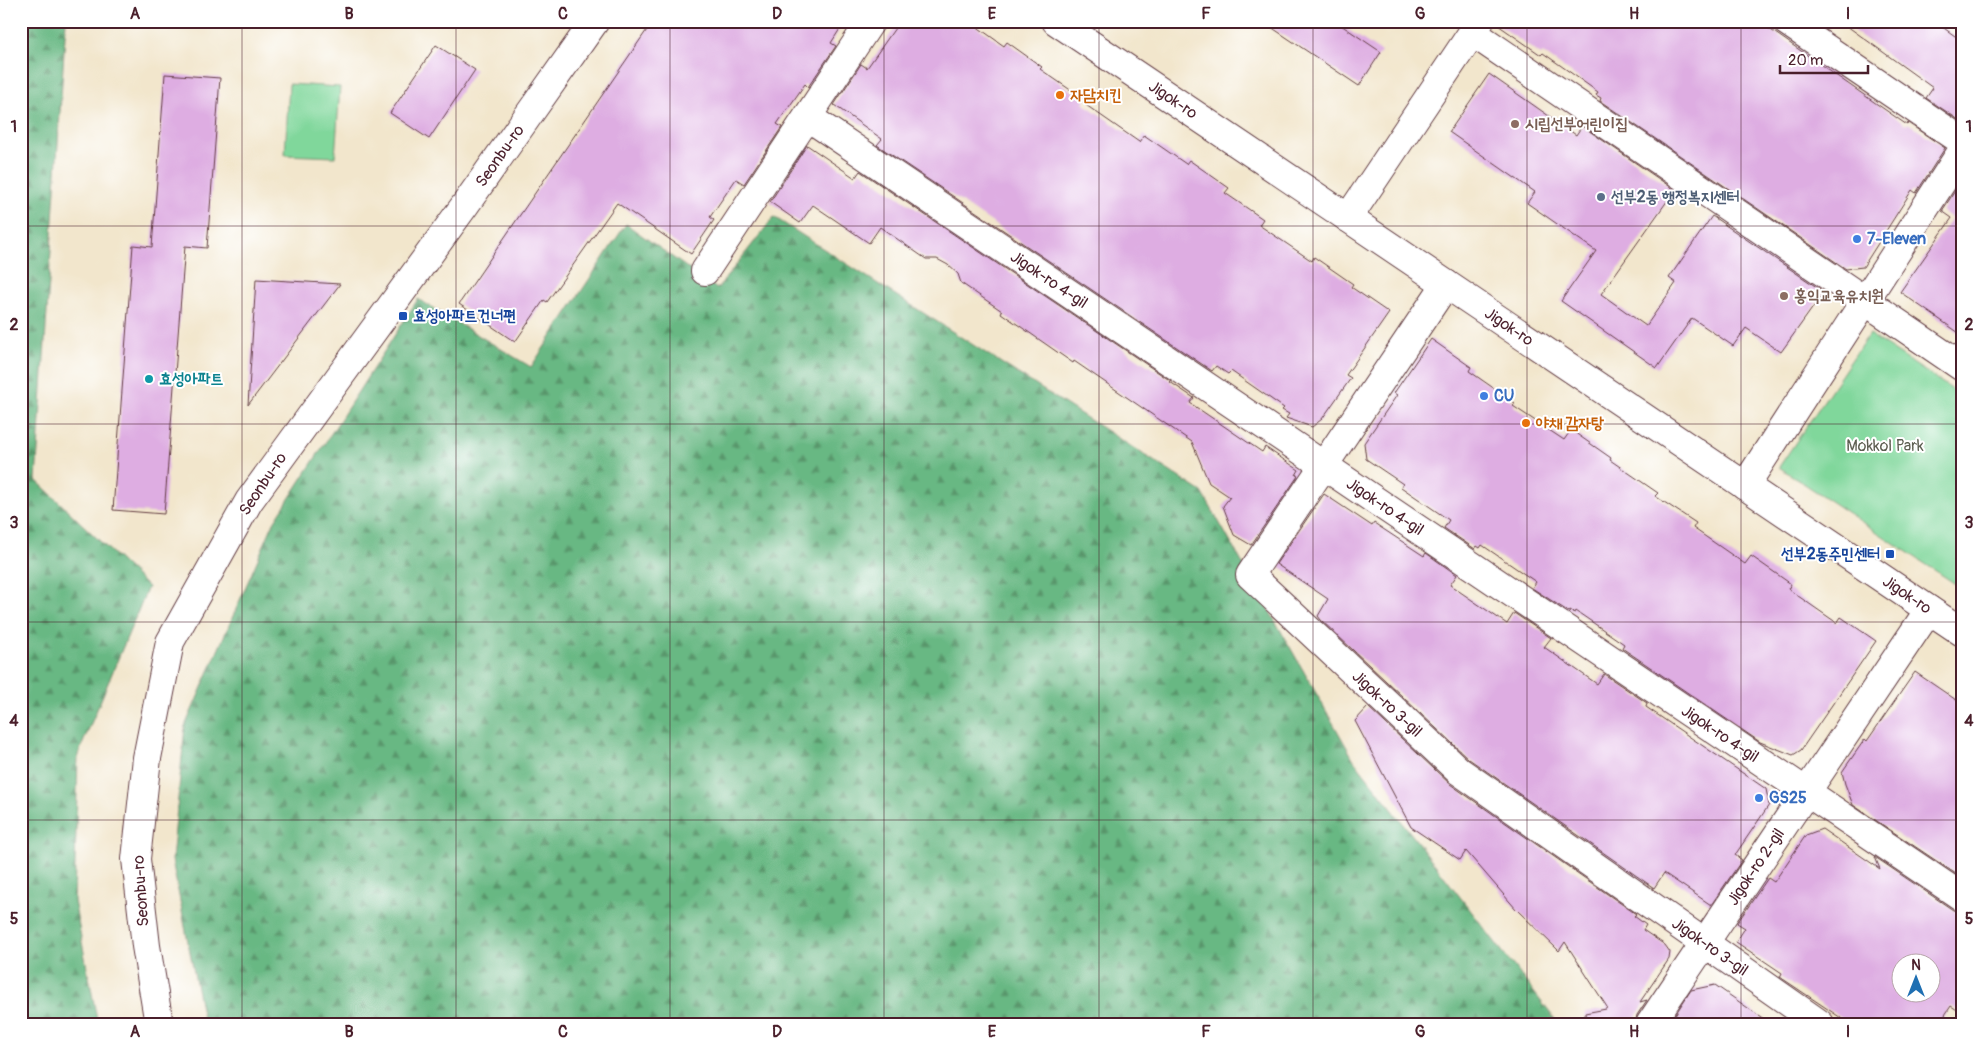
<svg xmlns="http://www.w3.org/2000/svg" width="1983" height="1045" font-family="Pangolin,'Poor Story',sans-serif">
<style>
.forest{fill:url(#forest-firs);stroke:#596c57}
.park{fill:#80d79b;stroke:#657b63}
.building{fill:#deade2;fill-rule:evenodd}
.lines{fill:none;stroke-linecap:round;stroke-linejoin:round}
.street-casing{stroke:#633d43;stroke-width:30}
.secondary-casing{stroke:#633d43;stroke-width:30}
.street{stroke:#fff;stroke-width:28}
.secondary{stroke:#fff;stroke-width:28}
.grid{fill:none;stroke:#4a1f2b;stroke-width:1;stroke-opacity:0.55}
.food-dot{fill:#e8710a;stroke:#fff;stroke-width:2}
.education-dot{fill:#8d6e63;stroke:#fff;stroke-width:2}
.service-dot{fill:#5c6f8a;stroke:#fff;stroke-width:2}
.shop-dot{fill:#3f7fe0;stroke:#fff;stroke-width:2}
.transit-dot{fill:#1a4fb4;stroke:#fff;stroke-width:2}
.culture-dot{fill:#0f9aa8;stroke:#fff;stroke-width:2}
.labels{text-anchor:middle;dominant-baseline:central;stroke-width:4;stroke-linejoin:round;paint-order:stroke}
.food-label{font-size:16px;font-weight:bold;fill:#c56008;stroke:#fff;text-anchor:start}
.street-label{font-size:16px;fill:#4a1f2b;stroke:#fff}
.education-label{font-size:16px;font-weight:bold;fill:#785e54;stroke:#fff;text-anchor:start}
.service-label{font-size:16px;font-weight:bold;fill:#4e5e75;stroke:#fff;text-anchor:start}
.shop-label{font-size:16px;font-weight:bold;fill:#366cbe;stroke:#fff;text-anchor:start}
.transit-label{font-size:16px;font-weight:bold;fill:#164399;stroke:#fff;text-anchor:start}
.culture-label{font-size:16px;font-weight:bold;fill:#0d838f;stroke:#fff;text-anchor:start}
.park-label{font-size:16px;fill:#5d5f52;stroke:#fff}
.neatline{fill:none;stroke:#4a1f2b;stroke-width:2}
.grid-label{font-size:16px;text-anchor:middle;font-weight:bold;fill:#4a1f2b}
</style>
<defs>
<pattern id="forest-firs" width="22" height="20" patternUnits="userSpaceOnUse" patternTransform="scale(1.25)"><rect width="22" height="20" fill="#68b883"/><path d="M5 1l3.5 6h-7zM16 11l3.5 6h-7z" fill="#58956b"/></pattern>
</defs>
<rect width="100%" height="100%" fill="#fff"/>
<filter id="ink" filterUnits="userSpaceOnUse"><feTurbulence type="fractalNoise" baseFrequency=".02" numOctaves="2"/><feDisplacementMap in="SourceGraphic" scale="10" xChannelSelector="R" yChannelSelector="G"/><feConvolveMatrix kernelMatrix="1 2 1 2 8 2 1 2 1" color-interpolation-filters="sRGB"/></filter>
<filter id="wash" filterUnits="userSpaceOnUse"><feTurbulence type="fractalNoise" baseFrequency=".0096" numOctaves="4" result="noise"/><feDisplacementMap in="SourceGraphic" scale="20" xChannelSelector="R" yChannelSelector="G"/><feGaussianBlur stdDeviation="1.12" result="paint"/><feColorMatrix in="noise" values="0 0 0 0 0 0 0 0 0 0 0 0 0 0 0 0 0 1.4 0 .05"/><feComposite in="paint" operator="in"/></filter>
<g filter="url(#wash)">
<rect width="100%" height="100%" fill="#f2e6cc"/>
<!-- forest -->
<path class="forest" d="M21,21H66L36,480L148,587L78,755L74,901L98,1024H21Z
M774,217L1202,492L1354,760L1557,1022L1555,1024H204L172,860L185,726L274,522L418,299L531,367L626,224L717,289Z"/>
<!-- park -->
<path class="park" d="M289,84L340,87L335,157L285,155Z
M1869,334L1962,396V584L1960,587L1779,467Z"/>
<g id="blocks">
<!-- building -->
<path class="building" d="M653,21H845L831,43L836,46L808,87L805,84L777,124L782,127L744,184L736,179L710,217L714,220L691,254L617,203L547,302L544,300L515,342L459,304Z
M900,21H969L1004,46L1007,42L1042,67L1040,69L1085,100L1083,103L1139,142L1144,135L1186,164L1189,160L1229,188L1225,193L1263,219L1259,225L1312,261L1314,257L1353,284L1351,287L1389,313L1346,375L1351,378L1322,419L1312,427L1286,418L1289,414L1282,410L1284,408L1231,371L1228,374L1216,366L1212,371L877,145L882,139L834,105L861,64L867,68Z
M1262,21H1335L1381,52L1359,86Z
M1496,21H1758L1907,125L1908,123L1945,148L1916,193L1912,190L1863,267L1846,269L1600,101L1601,98L1596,95L1598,92L1543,53L1541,55L1495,23Z
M1840,21H1934L1962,41V122L1926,98L1933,88Z
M436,45L475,70L429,139L390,113Z
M165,74L220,78L207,248L185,246L164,514L113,510L133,245L152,247Z
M1489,74L1576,135L1582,126L1675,190L1601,294L1646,326L1676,283L1669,278L1712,216L1824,292L1781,352L1746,328L1733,346L1692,318L1657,368L1561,301L1596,251L1527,203L1535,192L1449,132Z
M807,145L855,178L860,171L1171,381L1170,382L1194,398L1190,403L1262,452L1265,447L1299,470L1296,475L1298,476L1251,545L1234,535L1223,506L1230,497L1209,483L1192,442L1074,361L1073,363L1001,313L1002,311L961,283L958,274L948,265L937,259H926L880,227L869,243L813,205L800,223L770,202Z
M1962,180V335L1900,292L1952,218L1942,211Z
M256,279L340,284L248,405Z
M1431,339L1471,367L1469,371L1515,403L1513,406L1564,440L1571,430L1611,458L1610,460L1658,493L1655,496L1696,523L1693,528L1745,564L1751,556L1791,584L1788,589L1837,623L1841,617L1876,641L1801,750L1793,755L1760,742L1622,648L1624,644L1576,611L1575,613L1570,610L1569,612L1532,588L1536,582L1482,545L1480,548L1477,546L1475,549L1444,528L1449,520L1401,487L1403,484L1366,459L1364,443L1397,395L1394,393Z
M1324,494L1372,526L1374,523L1424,556L1426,553L1457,575L1450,585L1507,624L1514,613L1551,638L1544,647L1597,684L1604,674L1647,703L1646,707L1766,789L1769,805L1735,855L1742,860L1711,905L1664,873L1654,888L1469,759L1321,620L1318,616L1328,599L1276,564Z
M1915,672L1962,704V878L1853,805L1845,784L1842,772L1865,739L1867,741Z
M1368,707L1450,784L1636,914L1634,916L1646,925L1643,930L1665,945L1670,952L1669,959L1640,1002L1647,1000L1637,1015L1635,1024H1586L1585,1013L1606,1009L1607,1007L1565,942L1559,951L1516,909L1466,851L1460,860L1411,827L1355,721Z
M1822,829L1880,869L1875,857L1953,910L1962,912V1013L1951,1006L1939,1024H1850L1780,977L1782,973L1736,942L1745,928L1737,923L1768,878L1774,882L1806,835ZM1900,962H1930V992H1900Z
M1715,985L1771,1024H1669L1691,990Z"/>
</g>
</g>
<g filter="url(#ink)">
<use href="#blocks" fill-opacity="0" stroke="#633d43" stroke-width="1"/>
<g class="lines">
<defs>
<path id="street" d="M1786,21L1962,141
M1473,33L1962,367
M808,117L1962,897
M1348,218L1480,21
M705,271L871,21
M1446,284L1250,575L1459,771L1820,1024
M1745,486L1962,151
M1650,1024L1929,610"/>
<path id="secondary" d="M1056,21L1962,632
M159,1024L146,946L136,859L147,758L170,642L249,501L465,205L595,21"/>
</defs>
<!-- street casing -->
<use href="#street" class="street-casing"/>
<!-- secondary casing -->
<use href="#secondary" class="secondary-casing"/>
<!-- street -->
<use href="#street" class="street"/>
<!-- secondary -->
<use href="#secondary" class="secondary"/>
</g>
</g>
<!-- grid -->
<path class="grid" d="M242,21V1024M456,21V1024M670,21V1024M884,21V1024M1099,21V1024M1313,21V1024M1527,21V1024M1741,21V1024M21,226H1962M21,424H1962M21,622H1962M21,820H1962"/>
<!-- markers -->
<g class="food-dot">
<circle cx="1060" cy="95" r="5"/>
<circle cx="1526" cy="423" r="5"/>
</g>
<g class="education-dot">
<circle cx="1515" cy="124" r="5"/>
<circle cx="1784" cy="296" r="5"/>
</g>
<circle class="service-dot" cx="1601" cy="197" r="5"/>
<g class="shop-dot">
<circle cx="1857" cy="239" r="5"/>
<circle cx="1484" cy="396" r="5"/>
<circle cx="1759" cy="798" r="5"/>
</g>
<g class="transit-dot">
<rect x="398" y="311" width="10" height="10" rx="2.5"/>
<rect x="1885" y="549" width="10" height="10" rx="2.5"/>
</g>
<circle class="culture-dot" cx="149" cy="379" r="5"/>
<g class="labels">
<!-- food labels -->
<g class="food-label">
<text x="1070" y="95">자담치킨</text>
<text x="1536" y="423">야채 감자탕</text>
</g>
<!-- street labels -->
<g class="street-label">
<text transform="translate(1173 100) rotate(34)">Jigok-ro</text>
<text transform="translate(500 156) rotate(-55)">Seonbu-ro</text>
<text transform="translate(1049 280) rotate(34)">Jigok-ro 4-gil</text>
<text transform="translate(1509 327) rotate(34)">Jigok-ro</text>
<text transform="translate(263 484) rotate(-56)">Seonbu-ro</text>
<text transform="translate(1385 507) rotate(34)">Jigok-ro 4-gil</text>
<text transform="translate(1907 595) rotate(34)">Jigok-ro</text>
<text transform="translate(1387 704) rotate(43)">Jigok-ro 3-gil</text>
<text transform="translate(1720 734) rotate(34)">Jigok-ro 4-gil</text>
<text transform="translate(1756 867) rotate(-56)">Jigok-ro 2-gil</text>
<text transform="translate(141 891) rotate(-94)">Seonbu-ro</text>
<text transform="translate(1710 947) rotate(35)">Jigok-ro 3-gil</text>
</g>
<!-- education labels -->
<g class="education-label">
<text x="1525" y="124">시립선부어린이집</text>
<text x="1794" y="296">홍익교육유치원</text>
</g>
<!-- service labels -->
<g class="service-label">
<text x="1611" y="197">선부2동 행정복지센터</text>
</g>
<!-- shop labels -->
<g class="shop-label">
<text x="1867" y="239">7-Eleven</text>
<text x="1494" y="396">CU</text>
<text x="1769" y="798">GS25</text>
</g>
<!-- transit labels -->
<g class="transit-label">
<text x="413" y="316">효성아파트건너편</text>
<text x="1880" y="554" text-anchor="end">선부2동주민센터</text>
</g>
<!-- culture labels -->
<g class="culture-label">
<text x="159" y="379">효성아파트</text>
</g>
<!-- park labels -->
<g class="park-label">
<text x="1885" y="446">Mokkol Park</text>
</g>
</g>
<!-- margin -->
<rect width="1983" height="1045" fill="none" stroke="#fff" stroke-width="55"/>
<!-- north arrow -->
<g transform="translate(1916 978)"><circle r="24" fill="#ffffff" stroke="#b7a5aa"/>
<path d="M0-4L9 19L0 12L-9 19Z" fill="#1f6fb2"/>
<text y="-8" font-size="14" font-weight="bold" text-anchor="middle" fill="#4a1f2b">N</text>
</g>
<!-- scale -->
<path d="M1780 65v8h88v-8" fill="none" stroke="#4a1f2b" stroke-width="2.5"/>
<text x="1788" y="65" font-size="15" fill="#4a1f2b" stroke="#ffffff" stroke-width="4" paint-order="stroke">20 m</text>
<rect x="28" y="28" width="1928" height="990" class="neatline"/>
<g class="grid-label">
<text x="135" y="19">A</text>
<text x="349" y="19">B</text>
<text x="563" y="19">C</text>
<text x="777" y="19">D</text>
<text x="992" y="19">E</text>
<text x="1206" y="19">F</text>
<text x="1420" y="19">G</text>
<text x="1634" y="19">H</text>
<text x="1848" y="19">I</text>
<text x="14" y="132">1</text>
<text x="1969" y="132">1</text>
<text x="14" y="330">2</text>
<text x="1969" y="330">2</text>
<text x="14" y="528">3</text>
<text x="1969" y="528">3</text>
<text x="14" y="726">4</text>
<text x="1969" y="726">4</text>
<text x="14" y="924">5</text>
<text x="1969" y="924">5</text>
<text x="135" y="1037">A</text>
<text x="349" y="1037">B</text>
<text x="563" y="1037">C</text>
<text x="777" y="1037">D</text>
<text x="992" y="1037">E</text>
<text x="1206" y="1037">F</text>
<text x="1420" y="1037">G</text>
<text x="1634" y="1037">H</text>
<text x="1848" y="1037">I</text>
</g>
</svg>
